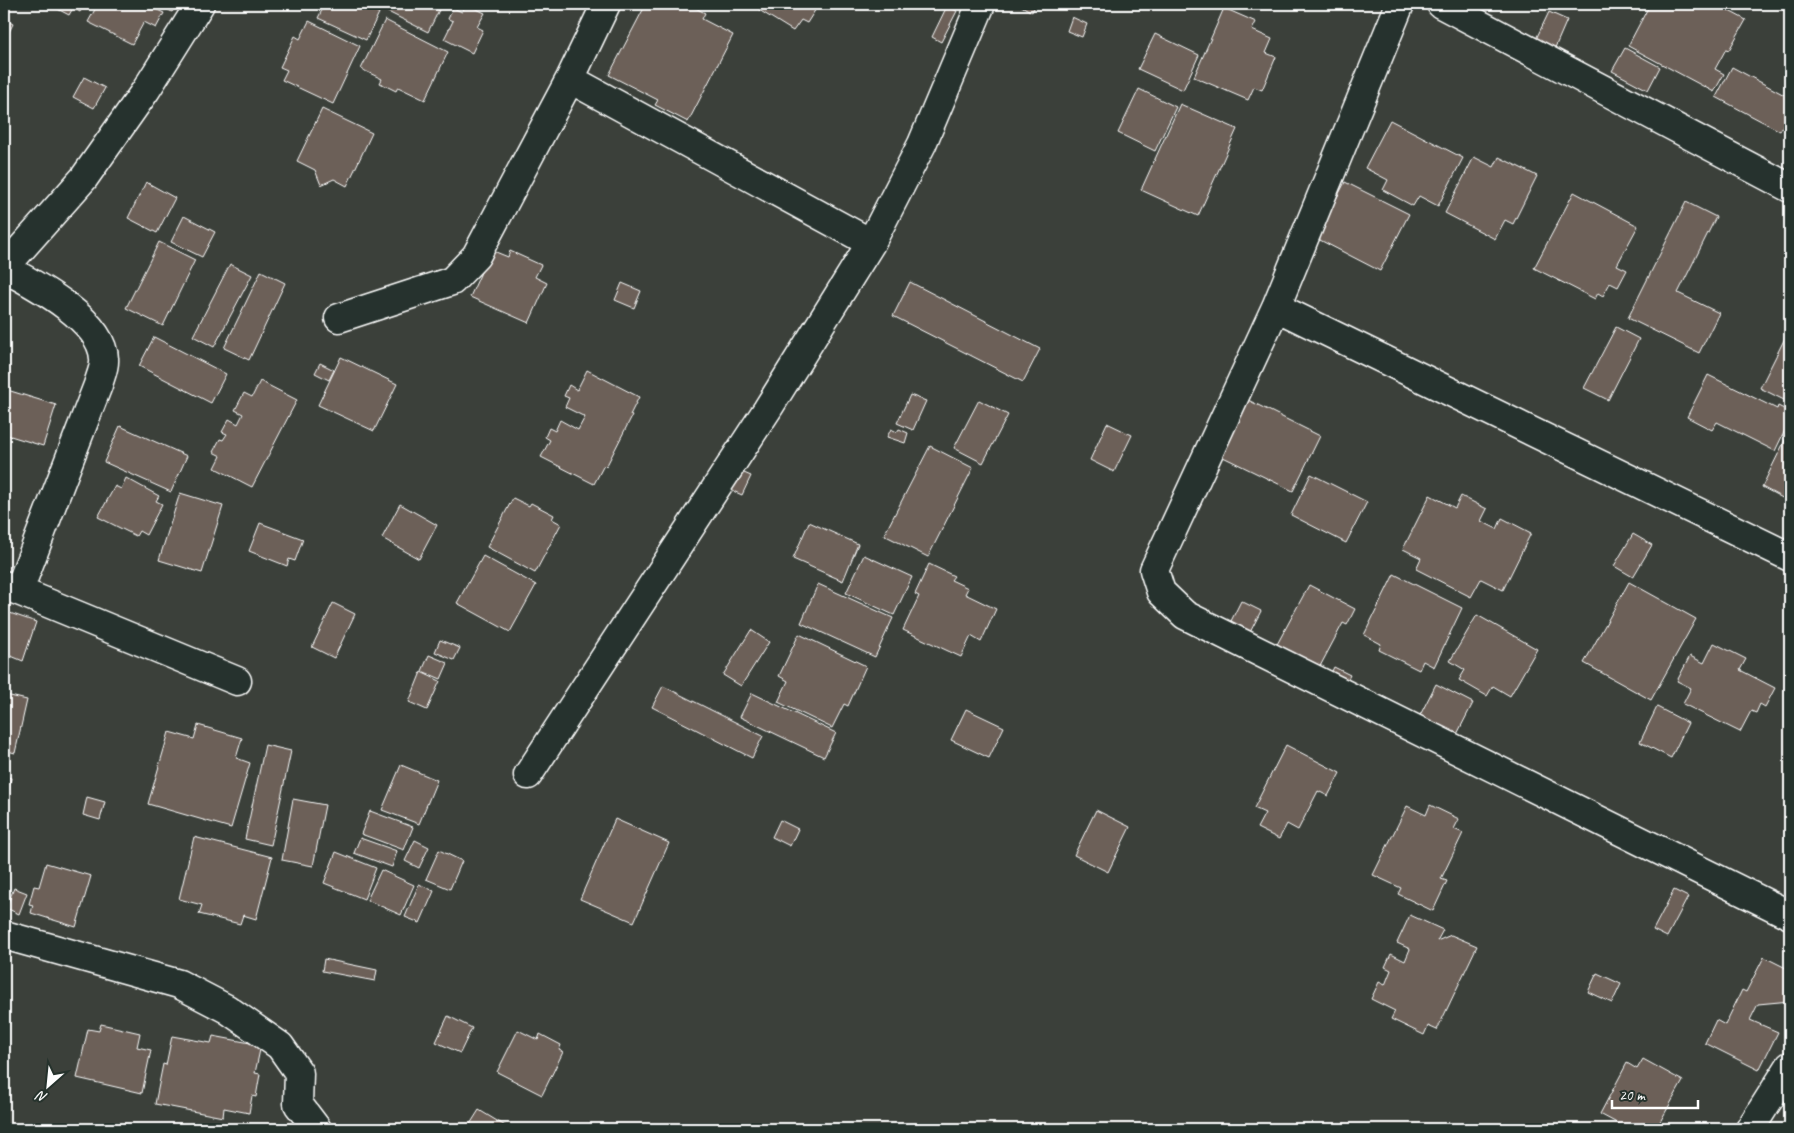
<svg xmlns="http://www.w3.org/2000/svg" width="1794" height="1133" font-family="Caveat,sans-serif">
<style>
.building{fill:#6c6059;stroke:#fff}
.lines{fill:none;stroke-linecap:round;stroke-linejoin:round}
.street-casing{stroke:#fff;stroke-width:31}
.street{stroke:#26332d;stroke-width:28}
</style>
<rect width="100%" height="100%" fill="#3b403a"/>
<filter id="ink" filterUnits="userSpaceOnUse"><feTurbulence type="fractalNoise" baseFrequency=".02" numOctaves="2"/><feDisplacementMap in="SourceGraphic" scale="10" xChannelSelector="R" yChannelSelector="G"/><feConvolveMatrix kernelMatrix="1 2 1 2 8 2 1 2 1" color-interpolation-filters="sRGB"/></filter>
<g filter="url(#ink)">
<!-- building -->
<path class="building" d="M48,4H84L80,12L73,8L69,15Z
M98,4H145L164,13L156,28L144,22L132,44L88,22Z
M158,4H177L172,12Z
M325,4H359L379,13L366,40L318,18Z
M372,4H442L428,32Z
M466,4L485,13L477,27L483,30L472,53L444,39L453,21L448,19L453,8L462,12Z
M646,4H688L705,13L702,19L733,35L688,122L655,105L658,100L609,75Z
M763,4H819L807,23L801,20L793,31L759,10Z
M1018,4H1036L1032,12Z
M1650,4H1716L1746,20L1729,50L1726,49L1715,69L1724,74L1714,92L1628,46Z
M947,6L957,11L941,42L932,37Z
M1224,8L1256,22L1252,30L1272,39L1266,53L1276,57L1262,90L1254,87L1248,100L1194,77Z
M1549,12L1567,20L1554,50L1535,41Z
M1072,17L1087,24L1082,37L1067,31Z
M4,19L13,24L4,42Z
M385,20L448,52L425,100L398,87L396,91L380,83L382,79L361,69Z
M309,21L360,46L333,104L282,80L287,70L280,67L295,36L300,39Z
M1155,34L1199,55L1183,90L1138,69Z
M1625,48L1660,67L1648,90L1612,71Z
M1732,67L1790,98V112L1780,131L1716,97Z
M84,77L105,88L94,108L73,97Z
M1139,89L1176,107L1155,151L1118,133Z
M1180,104L1237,129L1198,216L1141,190Z
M322,109L372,133L347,186L334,179L321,185L315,170L297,161Z
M1390,120L1463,158L1438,206L1419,196L1413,206L1383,190L1388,180L1365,168Z
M1474,157L1494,167L1499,157L1537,176L1513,224L1505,220L1495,239L1445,213Z
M146,182L175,198L157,233L128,218Z
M1345,182L1409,214L1380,271L1316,238Z
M1574,192L1638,226L1617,265L1627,270L1618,287L1610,283L1603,296L1598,293L1595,299L1534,268Z
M1686,202L1716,217L1678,293L1719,313L1699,353L1628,318Z
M184,216L215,232L202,257L171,242Z
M159,242L195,260L163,326L126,308Z
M491,250L508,257L510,251L541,265L535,277L547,283L529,323L470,297Z
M230,264L252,275L214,347L193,336Z
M261,271L285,283L249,360L224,348Z
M910,282L1040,349L1023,382L893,316Z
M622,283L641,291L634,308L615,300Z
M1616,327L1639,339L1608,400L1584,388Z
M154,337L226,374L211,403L139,366Z
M1785,338L1790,341V403L1760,388Z
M341,357L397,384L374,431L318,405Z
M320,363L334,370L329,380L315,373Z
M587,370L639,397L630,415L632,416L606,467L604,465L594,484L541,457L550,440L545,437L549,428L555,431L560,420L578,430L585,417L565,407L569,398L564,396L569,385L577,390Z
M1708,375L1777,409L1778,406L1790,412V420L1775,451L1717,422L1712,430L1687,417Z
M260,381L297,400L252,487L215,468L221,456L213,452L220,439L223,440L227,434L222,432L229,419L238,424L243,414L235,410L244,393L252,397Z
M4,389L56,405L43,446L4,434Z
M910,395L926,401L913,430L897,423Z
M979,400L1008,415L983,463L954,448Z
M1248,400L1320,436L1293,491L1221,456Z
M1107,423L1132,435L1114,472L1090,460Z
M120,426L187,456L171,492L104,462Z
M891,429L897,432L899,429L908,433L905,443L887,437Z
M1790,430V502L1762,487Z
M930,446L973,468L928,557L884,535Z
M730,467L751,476L742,495L722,486Z
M1311,474L1367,502L1346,543L1291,515Z
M126,478L159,496L156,501L162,504L146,535L139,531L136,536L98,517L115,486L121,489Z
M180,493L223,506L202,573L159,560Z
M1430,495L1455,508L1461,496L1487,509L1481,521L1497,529L1502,518L1531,533L1503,590L1481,579L1471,597L1416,569L1421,558L1403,549Z
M513,498L529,506L531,503L554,515L552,519L561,524L535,573L487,547Z
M400,504L437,525L419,559L382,538Z
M809,522L858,544L843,581L793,559Z
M260,523L303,539L295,561L289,559L287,566L249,551Z
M1633,534L1652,545L1633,577L1614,566Z
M864,555L912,577L894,615L846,593Z
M483,556L536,585L510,632L457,603Z
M929,564L954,576L951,580L968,588L965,594L996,609L981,642L971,636L961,657L903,630L919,596L915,594Z
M1394,574L1462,608L1434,667L1423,661L1419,670L1379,650L1381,644L1364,635Z
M1629,582L1696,619L1651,700L1584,663Z
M818,584L893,618L875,657L801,623Z
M1309,585L1355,609L1347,625L1343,623L1317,672L1274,650Z
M1241,601L1261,611L1245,642L1225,633Z
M333,603L355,614L334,658L312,647Z
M4,611L36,622L23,661L11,656L8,663L4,661Z
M1477,615L1537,649L1510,696L1493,686L1487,696L1459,680L1465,670L1450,661Z
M751,630L769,642L741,686L723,675Z
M799,634L866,666L848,706L844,704L832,728L778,702L788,681L779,676Z
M440,640L460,648L454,660L435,652Z
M1714,643L1746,659L1740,670L1775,688L1765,707L1760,704L1756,713L1751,711L1740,732L1683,704L1691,688L1677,681L1690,656L1704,663Z
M429,655L448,663L441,679L422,671Z
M1334,667L1350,675L1342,691L1326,683Z
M421,672L440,681L427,710L409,702Z
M1436,684L1473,703L1453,742L1416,723Z
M663,686L763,736L752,758L652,707Z
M752,693L836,733L824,757L740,717Z
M6,695L27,700L15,753L4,750V700H5Z
M1657,707L1688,723L1671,758L1640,742Z
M966,709L1004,727L989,758L951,740Z
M198,725L242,738L236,758L250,763L231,828L148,804L169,732L194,739Z
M265,745L291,751L271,845L245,839Z
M1286,745L1340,773L1328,796L1318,791L1298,830L1287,824L1279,839L1257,828L1265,813L1254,808Z
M401,765L437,780L419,824L382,810Z
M4,776L11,778L4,812Z
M87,797L105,802L100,820L83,815Z
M293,799L325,805L313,866L282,860Z
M1430,805L1459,819L1454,829L1463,833L1441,879L1447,881L1433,911L1398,894L1401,888L1373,875L1407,806L1426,815Z
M1096,810L1130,827L1108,872L1074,855Z
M370,811L413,827L404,850L361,834Z
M615,819L669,843L634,922L580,899Z
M780,820L798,829L790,846L772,837Z
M194,837L272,857L256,919L243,915L240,924L199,914L202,905L179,899Z
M360,838L397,851L392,867L354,853Z
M415,840L429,847L419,868L405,861Z
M439,850L462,861L450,889L426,879Z
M336,852L376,868L364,899L324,883Z
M46,863L91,876L76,927L31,913L33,905L29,904L34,886L39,887Z
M381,870L414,885L401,915L367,900Z
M419,884L434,891L420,923L405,917Z
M14,888L27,893L19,914L6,908Z
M1674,890L1688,897L1667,937L1653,930Z
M1410,915L1443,930L1437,941L1451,935L1477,946L1437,1030L1428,1026L1424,1035L1391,1019L1395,1011L1371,999L1379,982L1385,985L1391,970L1385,967L1391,954L1405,961L1410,949L1397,943Z
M1764,957L1790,970V1001L1758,1004L1750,1020L1778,1032L1759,1070L1705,1043L1716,1020L1725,1025L1742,990L1746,992Z
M324,959L377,970L375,981L322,971Z
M1597,973L1621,984L1612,1003L1588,992Z
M448,1016L472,1028L460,1053L436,1042Z
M101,1024L140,1033L137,1047L151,1050L142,1093L77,1078L88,1029L99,1031Z
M518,1030L538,1040L540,1034L561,1045L559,1050L563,1052L542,1095L497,1072Z
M172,1036L211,1043L213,1036L261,1045L255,1073L260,1074L256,1097L252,1096L249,1113L224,1108L223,1117L155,1104L163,1064L166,1065Z
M1643,1059L1683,1081L1656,1129H1628L1600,1114L1627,1063L1637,1069Z
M479,1110L507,1127L506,1129H467Z"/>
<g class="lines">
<defs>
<path id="street" d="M1400,4L1276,307L1154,570L1161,592L1185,615L1790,915
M1441,4L1790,188
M570,79L871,243
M4,268C34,284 103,320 104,359C105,367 100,377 98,385L19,590
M4,268L84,178L146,90L200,4
M1276,307L1790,557
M339,318L452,281L476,256L570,79L606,4
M4,585L237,681
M528,775L767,410L871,243L922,144L981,4
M4,935L179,984L227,1009L280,1046L299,1073L298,1104L317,1129
M1750,1129L1790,1066"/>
</defs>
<!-- street casing -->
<use href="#street" class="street-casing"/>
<!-- street -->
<use href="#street" class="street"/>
</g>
</g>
<!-- margin -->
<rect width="1794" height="1133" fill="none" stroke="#26332d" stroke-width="20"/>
<rect x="10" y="10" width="1774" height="1113" fill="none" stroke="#fff" stroke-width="2" filter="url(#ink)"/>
<!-- north arrow -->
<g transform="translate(48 1086) rotate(207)" stroke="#26332d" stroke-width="4" paint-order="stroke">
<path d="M0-4L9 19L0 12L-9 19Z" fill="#ffffff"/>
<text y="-8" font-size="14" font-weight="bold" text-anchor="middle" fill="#ffffff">N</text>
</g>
<!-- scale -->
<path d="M1612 1100v8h86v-8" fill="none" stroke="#ffffff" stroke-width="2.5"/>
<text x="1619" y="1100" font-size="15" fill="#ffffff" stroke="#26332d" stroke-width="4" paint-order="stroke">20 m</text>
</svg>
